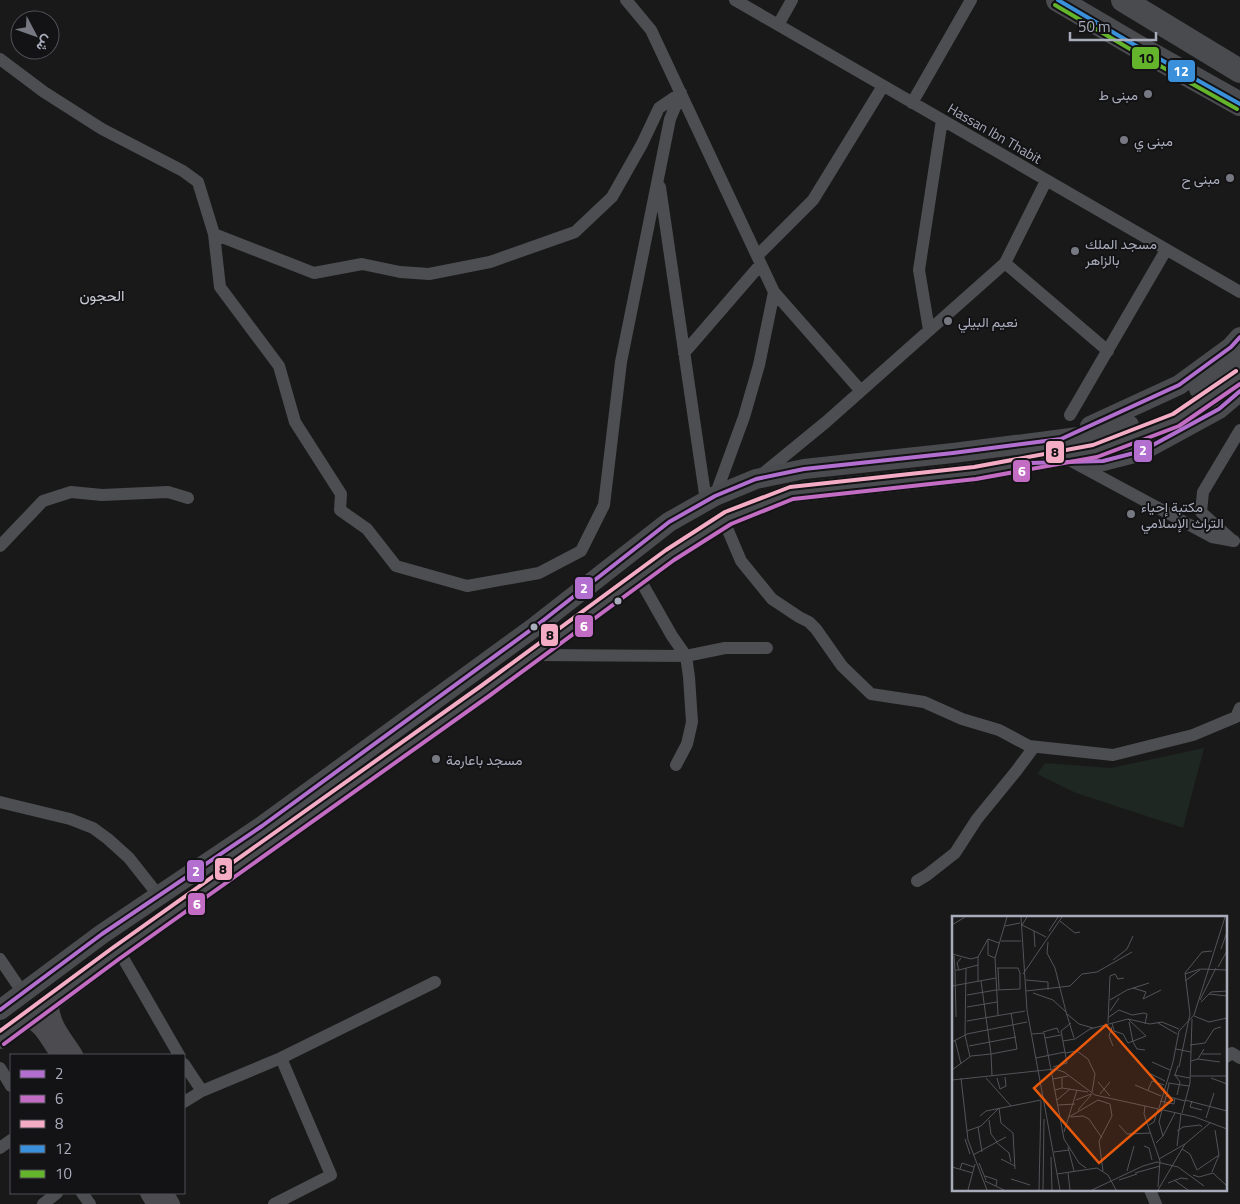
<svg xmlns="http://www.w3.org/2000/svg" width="1240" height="1204" font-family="'Titillium Web',Vazirmatn,sans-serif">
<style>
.green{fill:#1e2721}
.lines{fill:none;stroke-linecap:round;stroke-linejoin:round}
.street{stroke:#4d4e52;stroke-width:12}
.secondary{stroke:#4c4c50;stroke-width:18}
.primary{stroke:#4a4b4e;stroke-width:20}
.highway{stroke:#4a4b4f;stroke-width:24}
.bus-1-casing{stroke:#131315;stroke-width:8}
.bus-2-casing{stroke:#131315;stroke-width:8}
.bus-3-casing{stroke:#131315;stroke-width:8}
.bus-4-casing{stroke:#131315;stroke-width:8}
.bus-5-casing{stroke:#131315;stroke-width:8}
.bus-1{stroke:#b36fd0;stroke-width:4}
.bus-2{stroke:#c36cc3;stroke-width:4}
.bus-3{stroke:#f4acc4;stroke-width:4}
.bus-4{stroke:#3a90db;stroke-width:4}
.bus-5{stroke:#64b42c;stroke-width:4}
.poi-dot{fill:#777982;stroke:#131315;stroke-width:2}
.bus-dot{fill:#a9acbb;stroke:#131315;stroke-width:2}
.labels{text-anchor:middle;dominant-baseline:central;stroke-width:4;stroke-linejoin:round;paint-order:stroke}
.poi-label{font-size:14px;fill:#a9acbb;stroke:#131315;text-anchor:start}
.street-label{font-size:14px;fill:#a9acbb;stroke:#131315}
.neighbourhood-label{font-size:15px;fill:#cbccd7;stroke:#131315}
.inset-road{fill:none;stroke:#53545a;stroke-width:1}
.view{fill:#e8590c;fill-opacity:0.15;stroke:#e8590c;stroke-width:2.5}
.inset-edge{fill:none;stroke:#a9acbb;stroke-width:2.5}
.line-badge{stroke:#131315;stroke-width:2}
.badge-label{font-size:14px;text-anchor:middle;font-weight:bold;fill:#fff}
.pale-badge-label{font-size:14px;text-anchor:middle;font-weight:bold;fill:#111}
</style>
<rect width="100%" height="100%" fill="#191919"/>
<!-- green -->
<path class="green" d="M1204,748L1183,828L1076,793L1037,774L1045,763L1111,768Z"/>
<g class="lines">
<!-- street -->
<path class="street" d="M626,0L651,30L774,292L861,391
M735,0L1240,292
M778,25L792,0
M0,59L44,92L102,129L183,171L198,182L214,234L220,287L279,366L295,422L341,494L340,510L367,529L396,566L467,586L539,573L581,551L604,505L621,362L670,119L681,93
M912,103L971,0
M1046,181L1005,263L1108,351
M660,187L706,501
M214,234L314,273L362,264L400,272L429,274L490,262L575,232L612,197L642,144L659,108L681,93
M757,256L813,200L883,86
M929,330L919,270L942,120
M684,353L761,264
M1070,415L1166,250
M1073,462L1212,537L1234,541
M760,476L826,422L1005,263
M715,496L744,417L759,365L774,292
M724,521L741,561L772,599L799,617L809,622L816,629L842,666L871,694L924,702L962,719L999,730L1029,746L1113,755L1193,735L1236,717L1240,708
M1233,541L1201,512L1203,492L1240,430
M0,546L43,501L71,492L102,495L168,492L188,498
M639,578L672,636L686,656L689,677L692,722L687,744L676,765
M533,655L686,656L725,648H767
M0,802L70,819L93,828L108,839L129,858L159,896
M917,881L927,875L955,853L977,819L1017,770L1034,747
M119,951L179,1055
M0,959L23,993
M1226,1057L1232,1053L1240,1058
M184,1064L202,1091
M0,1068L11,1086
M184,1102L202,1091L281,1058L435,982
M0,1148L11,1140
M1150,1190L1156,1204
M82,1193L90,1204
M43,1204L57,1193
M274,1204L331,1175L281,1058"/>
<!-- secondary -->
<path class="secondary" d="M50,1003C49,1023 64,1039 74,1055
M29,1019C42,1024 48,1038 56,1049
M149,1193L156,1204
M164,1193L171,1204"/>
<!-- primary -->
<path class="primary" d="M1199,389L1240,358
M1090,426L1179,385L1231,347L1240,337
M1092,461H1103L1142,451L1219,409L1240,391
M0,1010L102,934L262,826L536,626L669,522L715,496L756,479L804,469L953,453L1094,435L1129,425
M0,1039L39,1011L115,954L485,691L670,555L728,518L791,493L975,473L1095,451L1176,420L1240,376"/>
<!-- highway -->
<path class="highway" d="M1058,0L1133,44L1240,104
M1123,0L1240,71"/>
<defs>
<path id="bus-1" d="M1030,463L1103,461L1142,451L1219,409L1240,391
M0,1010L102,934L262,826L536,626L669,522L715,496L756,479L804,469L953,453L1061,439L1179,385L1231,347L1240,337"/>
<path id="bus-2" d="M4,1044L119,959L489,696L674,560L731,524L793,499L976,479L1097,457L1179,426L1240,384"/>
<path id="bus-3" d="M0,1031L111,949L481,686L666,550L725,512L790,487L974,467L1093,445L1173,414L1236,371"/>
<path id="bus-4" d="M1058,0L1133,44L1240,104"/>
<path id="bus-5" d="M1055,5L1130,49L1237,109"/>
</defs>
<!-- bus-1 casing -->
<use href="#bus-1" class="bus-1-casing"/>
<!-- bus-2 casing -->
<use href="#bus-2" class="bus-2-casing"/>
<!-- bus-3 casing -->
<use href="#bus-3" class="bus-3-casing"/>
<!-- bus-4 casing -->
<use href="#bus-4" class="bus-4-casing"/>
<!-- bus-5 casing -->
<use href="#bus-5" class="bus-5-casing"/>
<!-- bus-1 -->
<use href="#bus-1" class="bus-1"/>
<!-- bus-2 -->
<use href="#bus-2" class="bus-2"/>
<!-- bus-3 -->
<use href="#bus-3" class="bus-3"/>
<!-- bus-4 -->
<use href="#bus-4" class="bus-4"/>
<!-- bus-5 -->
<use href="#bus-5" class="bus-5"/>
</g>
<!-- markers -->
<g class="poi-dot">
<circle cx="1148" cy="94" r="5"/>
<circle cx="1124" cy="140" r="5"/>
<circle cx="1230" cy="178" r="5"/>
<circle cx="1075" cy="251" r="5"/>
<circle cx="948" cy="321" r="5"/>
<circle cx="1131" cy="514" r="5"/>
<circle cx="436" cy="759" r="5"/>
</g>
<g class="bus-dot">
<circle cx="618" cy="601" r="4.5"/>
<circle cx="534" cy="627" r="4.5"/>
</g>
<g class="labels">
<!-- poi labels -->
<g class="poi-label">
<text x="1138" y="94" text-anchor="end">مبنى ط</text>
<text x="1134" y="140">مبنى ي</text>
<text x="1220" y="178" text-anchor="end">مبنى ح</text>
<text x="1085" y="243">مسجد الملك<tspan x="1085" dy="16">بالزاهر</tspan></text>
<text x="958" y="321">نعيم البيلي</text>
<text x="1141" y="506">مكتبة إحياء<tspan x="1141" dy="16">التراث الإسلامي</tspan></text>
<text x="446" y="759">مسجد باعارمة</text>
</g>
<!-- street labels -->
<g class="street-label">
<text transform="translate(995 133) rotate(30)">Hassan Ibn Thabit</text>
</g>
<!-- neighbourhood labels -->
<g class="neighbourhood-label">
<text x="102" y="295">الحجون</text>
</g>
</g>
<!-- overview -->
<g transform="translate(952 916)">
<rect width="275" height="275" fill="#191919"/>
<path class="inset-road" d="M69,1L75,94L108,274M75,1L70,9L94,21M108,5L123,17L128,16M0,9L13,1M53,10L68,7M82,15L83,31M97,15L106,1M36,23V39L43,42M49,25H69M96,26L95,37L103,52L114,96M269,33L275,16M0,38L19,43L26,41M2,40L3,54H7L5,47L9,42M161,44L175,33L181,20M266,51L275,35M14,52L13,119L18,141M45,52H66L68,57V73L45,74M46,52L47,73M3,54L4,101M7,54L26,49M71,58L110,1M233,58L248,53M74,64L96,66V74M26,65V41L36,23L47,27M233,65L249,53L275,54M0,70L44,62M181,72L194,76L191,83L209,74M74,75L118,70L130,58L145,56L180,36M81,77L101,84L114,96L122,122M257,78L275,80M15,79L44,74M158,84L175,74L197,67M248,84L264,52M249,86L259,76L275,75M15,91L45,86M158,95L167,82M115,98L127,108L141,112M46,99L43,42L55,1M242,100L257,106L275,102M157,101L167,94L180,99L192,97L195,98L193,108M32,102L73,95M15,105L32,102M177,106L181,126M156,107L158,60L163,58L166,63L172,62M160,107L162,115L171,118L176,127L194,120L176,103M206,107L225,118M160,111L157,120L161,130M91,116L105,112L107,117M80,118L92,117L112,223L127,247L134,252M93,122L109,119M3,124L9,148M111,125L123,123L138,113L176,103L198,108L210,106L227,113M0,126L15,118L75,106M181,126L185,133L193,134M238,129L253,127L262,113L269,111M17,130L64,121M224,133L239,136M113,137L125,135L136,143L143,158L140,176M250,138H269M84,142L113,136M246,143L268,146M239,145L246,143L252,133M200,146L218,154M101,151L115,147L109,115L119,107M227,151L238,98L233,57L250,36L260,35M0,154L19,140L39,138L29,65M199,158L213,165M222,159L238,162M40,160L39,138L65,133L59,97M239,160H275M9,162L16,224L35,274M34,162L59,190M45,162L48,173L54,170L53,161M259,162L275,168M101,163L116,160M0,164L103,153L112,156L143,179L243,201L275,213M146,166L158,180M216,167L237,170M183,169L209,180M110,172L136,176M103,174L110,172V162M196,174L200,165L212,169M148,178L158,166M225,179L228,166L223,159L226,150M214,180L233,185M105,184L118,173M124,184L139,178M233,184L275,195M208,185L222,188L223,182M240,185L238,191L250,194M106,189L123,188M193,190L192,198L208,245L206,271M47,192L49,207L61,217L63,253M207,192L221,146L227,115L242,99L273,1M211,193L217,168M126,194L140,178M230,197L238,167L240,103M28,200L34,195L89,184M117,201L146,184L158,188L160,200L147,225L151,255M119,201L131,200L137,203L150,222M254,202L262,177M37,204L39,218L45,226M167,209L175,218L199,217M197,209L202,206L206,193M26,211L30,236M15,215L29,210L46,193M225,215L231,211L248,209L250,211M112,216L125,174M211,220L223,197M13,223L18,238M44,226L57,237L59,246M204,227L211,220L207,206L210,194M192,230L197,232L200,244M225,230L229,198M116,231L122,255M230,233L238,238L245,254L267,239M102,236L117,234M21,239L54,221M99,241L100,274M49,243L63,250M207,243L233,228M27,247L34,264M0,251L21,257M8,253L10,247L22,251M175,255L182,230M260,256L267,239L263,214M116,257L118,274M183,257L208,250M105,258L145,252L156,259L164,274M241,259L247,261L261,257L275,270M33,260L45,264L44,270M59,263L78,269M167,264L185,258M222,264L236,274M33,265L52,274M216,267L229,262L236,263M16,274L23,248M87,274L89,185M91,274L92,203M140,274L191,250L205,246L226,251L252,270M206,274L233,228L258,207"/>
<path class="view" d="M154,109L220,184L147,247L82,172Z"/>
<rect width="275" height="275" class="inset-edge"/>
</g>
<g class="line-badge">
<rect x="1131" y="46" width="29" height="24" rx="5" fill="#64b42c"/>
<rect x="1167" y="59" width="29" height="24" rx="5" fill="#3a90db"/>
<rect x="1133" y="439" width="20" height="24" rx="5" fill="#b36fd0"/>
<rect x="1045" y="440" width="20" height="24" rx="5" fill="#f4acc4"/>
<rect x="1012" y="459" width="19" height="24" rx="5" fill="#c36cc3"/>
<rect x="574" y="576" width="20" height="24" rx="5" fill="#b36fd0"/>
<rect x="574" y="614" width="20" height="24" rx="5" fill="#c36cc3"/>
<rect x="540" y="623" width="19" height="24" rx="5" fill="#f4acc4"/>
<rect x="214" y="857" width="19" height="24" rx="5" fill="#f4acc4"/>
<rect x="186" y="859" width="19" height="24" rx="5" fill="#b36fd0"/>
<rect x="187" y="892" width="19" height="24" rx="5" fill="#c36cc3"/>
</g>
<g class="badge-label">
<text x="1181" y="76">12</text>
<text x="1143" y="455">2</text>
<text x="1022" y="476">6</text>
<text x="584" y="593">2</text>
<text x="584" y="631">6</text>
<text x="196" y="876">2</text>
<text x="197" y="909">6</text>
</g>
<g class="pale-badge-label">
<text x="1146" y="63">10</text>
<text x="1055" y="457">8</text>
<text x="550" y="640">8</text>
<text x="223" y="874">8</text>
</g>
<!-- legend -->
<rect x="10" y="1054" width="175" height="140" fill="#131315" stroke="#4f5057"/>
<rect x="20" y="1070" width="25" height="8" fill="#b36fd0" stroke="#4f5057"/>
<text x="55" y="1079" font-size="15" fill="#a9acbb">2</text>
<rect x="20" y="1095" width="25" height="8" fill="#c36cc3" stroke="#4f5057"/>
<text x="55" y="1104" font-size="15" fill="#a9acbb">6</text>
<rect x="20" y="1120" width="25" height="8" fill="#f4acc4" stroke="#4f5057"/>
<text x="55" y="1129" font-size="15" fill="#a9acbb">8</text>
<rect x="20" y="1145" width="25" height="8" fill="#3a90db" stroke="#4f5057"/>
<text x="55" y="1154" font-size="15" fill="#a9acbb">12</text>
<rect x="20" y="1170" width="25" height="8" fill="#64b42c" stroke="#4f5057"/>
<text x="55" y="1179" font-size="15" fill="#a9acbb">10</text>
<!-- north arrow -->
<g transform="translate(35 35) rotate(131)"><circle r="24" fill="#131315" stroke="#4f5057"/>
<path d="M0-4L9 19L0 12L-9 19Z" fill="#777982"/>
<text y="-8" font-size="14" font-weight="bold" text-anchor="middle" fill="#a9acbb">ش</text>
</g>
<!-- scale -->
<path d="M1070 32v8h86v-8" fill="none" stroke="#a9acbb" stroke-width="2.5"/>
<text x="1078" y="32" font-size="15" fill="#a9acbb" stroke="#131315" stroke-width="4" paint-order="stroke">50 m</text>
</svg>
